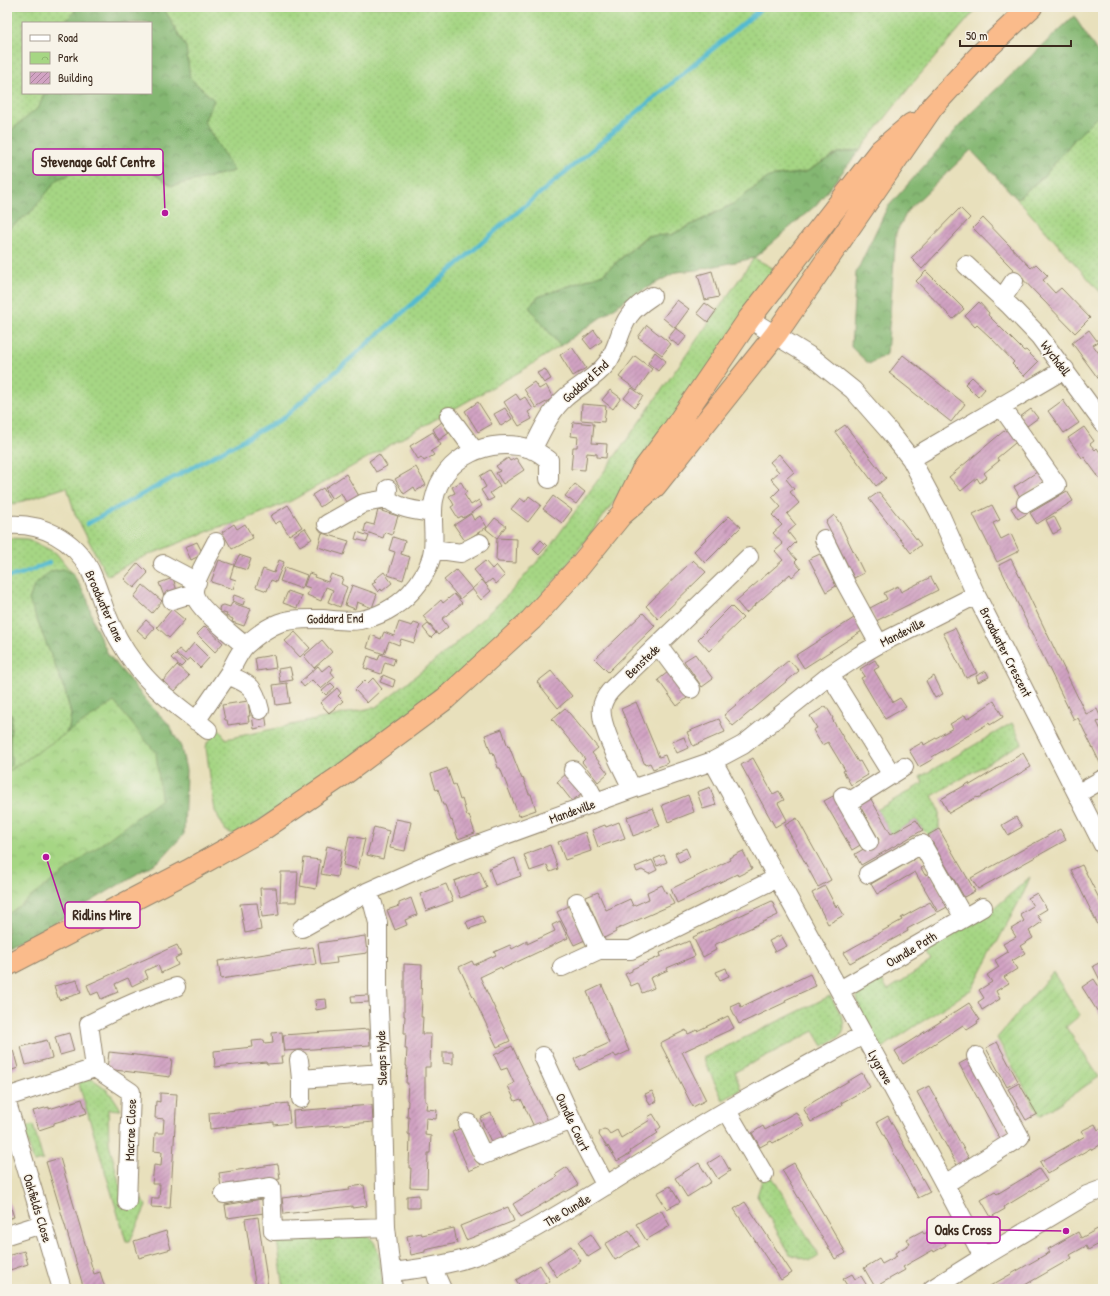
<svg xmlns="http://www.w3.org/2000/svg" width="1110" height="1296" font-family="'Patrick Hand',sans-serif">
<style>
.grass{fill:url(#grass-dots);stroke:#708051;fill-rule:evenodd}
.forest{fill:url(#forest-crowns);stroke:#607048}
.park{fill:url(#park-crowns);stroke:#708051}
.garden{fill:url(#garden-furrows);stroke:#708051}
.lines{fill:none;stroke-linecap:round;stroke-linejoin:round}
.stream{stroke:#53bad0;stroke-width:4.5}
.building{fill:url(#building-hatch)}
.minor-casing{stroke:#92856d;stroke-width:20}
.highway-casing{stroke:#92856d;stroke-width:24}
.minor{stroke:#fff;stroke-width:18}
.highway{stroke:#fabb8b;stroke-width:22}
.labels{text-anchor:middle;dominant-baseline:central;stroke-width:3;stroke-linejoin:round;paint-order:stroke}
.street-label{font-size:13px;fill:#3b2a1e;stroke:#f7f3e8}
.leader{fill:none;stroke:#b5179e;stroke-width:1.5}
.callout-dot{fill:#b5179e;stroke:#f7f3e8;stroke-width:1.5}
.callout{fill:#f7f3e8;stroke:#b5179e;stroke-width:1.5}
.callout-label{font-size:14px;text-anchor:middle;font-weight:bold;fill:#3b2a1e}
</style>
<defs>
<pattern id="grass-dots" width="8" height="8" patternUnits="userSpaceOnUse"><rect width="8" height="8" fill="#a6d684"/><path d="M2 2h.1M6 6h.1" fill="none" stroke="#90b872" stroke-width="1.8" stroke-linecap="round"/></pattern>
<pattern id="forest-crowns" width="20" height="18" patternUnits="userSpaceOnUse"><rect width="20" height="18" fill="#84b772"/><path d="M2 6a3 3 0 1 1 6 0M12 15a3 3 0 1 1 6 0" fill="none" stroke="#6d955d"/></pattern>
<pattern id="park-crowns" width="20" height="18" patternUnits="userSpaceOnUse"><rect width="20" height="18" fill="#a6d684"/><path d="M2 6a3 3 0 1 1 6 0M12 15a3 3 0 1 1 6 0" fill="none" stroke="#90b872"/></pattern>
<pattern id="garden-furrows" width="10" height="10" patternUnits="userSpaceOnUse"><rect width="10" height="10" fill="#a6d684"/><path d="M-1 1l2-2M0 10L10 0M9 11l2-2" fill="none" stroke="#90b872"/></pattern>
<pattern id="building-hatch" width="6" height="6" patternUnits="userSpaceOnUse"><rect width="6" height="6" fill="#d1a3c3"/><path d="M-1 1l2-2M0 6l6-6M5 7l2-2" fill="none" stroke="#ab859e"/></pattern>
</defs>
<rect width="100%" height="100%" fill="#f7f3e8"/>
<filter id="ink" filterUnits="userSpaceOnUse"><feTurbulence type="fractalNoise" baseFrequency=".025" numOctaves="2"/><feDisplacementMap in="SourceGraphic" scale="8" xChannelSelector="R" yChannelSelector="G"/><feConvolveMatrix kernelMatrix="1 2 1 2 8 2 1 2 1" color-interpolation-filters="sRGB"/></filter>
<filter id="wash" filterUnits="userSpaceOnUse"><feTurbulence type="fractalNoise" baseFrequency=".012" numOctaves="4" result="noise"/><feDisplacementMap in="SourceGraphic" scale="16" xChannelSelector="R" yChannelSelector="G"/><feGaussianBlur stdDeviation="0.9" result="paint"/><feColorMatrix in="noise" values="0 0 0 0 0 0 0 0 0 0 0 0 0 0 0 0 0 1.4 0 .05"/><feComposite in="paint" operator="in"/></filter>
<g filter="url(#wash)">
<rect width="100%" height="100%" fill="#e8e0bc"/>
<!-- grass -->
<path class="grass" d="M7,7H978L912,84L860,150L838,153L806,172L769,177L733,204L671,235L646,236L603,274L538,297L529,307L560,346L528,367L291,501L234,524L219,527L136,560L107,576L75,514L67,487L7,506ZM23,23H151V93H23Z
M1103,111V295L1017,199L1045,175L1074,140Z
M754,258L778,271L600,521L561,573L529,610L468,667L406,717L298,796L236,835L226,831L215,811L206,748L207,743L219,729L226,739L376,707L451,648L510,593L549,548L626,441Z
M7,538L28,539L56,553L73,574L63,569L65,691L71,714L69,728L56,749L7,900V770L11,764L10,738L12,715L7,713Z
M1012,723L1022,743L932,796L939,809V829L928,835L923,830L916,820L891,834L877,810L923,783L920,777Z
M1030,877L1024,892L972,989L880,1049L860,1010L857,997L863,987L880,977L888,990L931,962L923,948L988,914Z
M830,996C836,1006 851,1026 840,1036C836,1040 828,1043 823,1046L814,1031L735,1072L741,1090L723,1100L703,1058Z
M88,1077C106,1087 111,1092 121,1110L108,1109L109,1143L125,1206L142,1198L146,1206L130,1241H126L78,1081Z
M33,1125L43,1160L34,1162L23,1128Z
M764,1174L771,1175L819,1256L811,1261L790,1254L757,1196Z
M368,1236C382,1246 380,1270 383,1286L376,1289H284L277,1240Z"/>
<!-- forest -->
<path class="forest" d="M78,7H163L186,47L190,78L214,100L204,122L234,171L172,186L148,170L91,167L58,179L31,212L7,230V134L39,107L44,93H151V23H65Z
M1074,16L1098,53L1103,46V111L1074,140L1045,175L1017,199L971,150L908,210L896,233L887,354L869,364L851,347L856,273L887,208L970,114Z
M860,150L816,205L754,258L697,270L676,272L627,299L560,346L529,307L538,297L603,274L647,236L671,235L733,204L769,177L806,172L838,153Z
M63,569L73,574L87,598L94,624L108,654L150,705L168,723L181,747L186,770L184,834L160,860L65,917L7,949V900L56,749L69,728L71,714L65,691L29,600L34,586L51,571Z
M7,713L12,715L10,738L11,764L7,770Z"/>
<!-- park -->
<path class="park" d="M114,702L156,753L161,799L7,915V772Z"/>
<!-- garden -->
<path class="garden" d="M1053,972L1080,1015L1066,1027L1099,1077L1040,1116L997,1038Z"/>
<g class="lines">
<!-- stream -->
<path class="stream" d="M87,524L282,419L502,225L763,7
M7,577L21,574L49,563"/>
</g>
<g id="blocks">
<!-- building -->
<path class="building" d="M960,208L970,218L922,269L911,258Z
M983,218L1031,268L1036,264L1048,276L1043,280L1055,293L1061,288L1090,318L1075,333L973,228Z
M712,271L719,297L705,300L698,275Z
M926,271L964,309L953,319L916,281Z
M677,300L689,309L675,328L663,318Z
M979,302L989,313L988,315L1024,351L1026,350L1038,362L1024,376L1012,364L1014,362L990,337L977,325L975,327L965,316Z
M705,303L716,311L708,322L697,313Z
M647,325L671,344L662,355L638,337Z
M676,328L687,336L679,346L668,338Z
M594,330L602,341L591,349L583,339Z
M1089,330L1098,342L1093,345L1103,359V385L1072,343Z
M572,347L586,368L573,376L560,355Z
M655,352L666,361L658,371L648,363Z
M903,355L965,404L951,422L889,373Z
M635,356L652,369L637,390L619,377Z
M545,369L551,379L544,383L537,373Z
M972,377L985,389L978,397L965,384Z
M534,382L539,389L546,385L553,398L536,408L524,389Z
M632,388L643,396L635,407L624,398Z
M610,390L621,398L613,409L602,400Z
M516,394L520,400L525,397L533,409L528,412L532,419L519,426L504,402Z
M1063,400L1079,423L1064,433L1048,411Z
M478,402L492,424L478,432L465,411Z
M582,404L606,406L604,422L581,420Z
M505,408L512,419L501,426L494,414Z
M1031,409L1038,418L1027,426L1020,417Z
M442,422L449,433L439,440L433,429Z
M573,422L594,424L592,443L607,444L606,458L597,457V454L587,453L585,470L571,469L573,447H577L578,437L571,436Z
M845,425L886,478L876,486L835,432Z
M1011,425L1021,438L997,458L999,461L984,473L987,477L980,483L977,478L961,491L949,477Z
M1084,427L1094,441L1090,444L1095,450L1097,448L1103,457V483L1084,457L1082,458L1068,438Z
M433,432L441,445L431,451L434,455L424,461L421,457L418,459L410,446Z
M379,454L387,466L376,472L369,461Z
M779,454L794,472L786,479L794,489L790,492L799,503L787,514L796,525L788,532L796,542L788,550L797,560L795,562L801,569L792,577L790,574L746,613L736,601L783,560L775,551L783,544L773,533L782,525L772,515L781,507L772,497L780,489L771,479L779,472L770,462Z
M508,458L510,461L516,458L524,470L503,484L496,473L500,471L496,466Z
M416,467L426,485L416,491L414,487L404,494L395,479Z
M490,470L500,486L490,493L494,498L488,501L481,490L486,487L480,476Z
M1040,470L1046,481L1020,497L1014,487Z
M346,474L359,496L347,504L341,493L332,499L325,488Z
M461,482L467,492L464,494L471,505L479,500L482,506L463,518L462,516L458,518L451,507L454,505L449,496L455,493L452,487Z
M575,484L585,492L576,504L565,496Z
M323,488L330,500L320,507L312,495Z
M1067,491L1073,501L1037,524L1030,513Z
M879,492L921,545L911,553L869,499Z
M529,496L541,505L528,522L511,509L520,498L525,502Z
M553,496L572,510L562,523L543,509Z
M1022,502L1028,513L1018,519L1011,508Z
M288,505L302,527L289,535L280,521L275,524L270,516Z
M992,505L1000,520L993,523L1001,539L1011,534L1019,551L997,562L973,514Z
M378,510L398,516L392,535L385,532L383,538L364,531L366,523L374,525Z
M471,514L474,520L480,516L487,527L465,541L454,525Z
M834,515L839,522L864,573L854,578L826,522Z
M729,516L741,527L705,563L694,551Z
M1054,516L1061,530L1053,534L1046,520Z
M495,518L506,526L497,538L486,529Z
M234,524L237,529L245,524L253,538L232,549L222,532Z
M305,528L312,539L300,546L293,536Z
M357,532L369,536L367,542L355,539Z
M322,533L349,541L344,555L318,547Z
M393,537L405,541L401,554L410,557L403,580L388,575L395,552L389,550Z
M497,538L517,539L516,563L498,562L496,559Z
M541,540L547,546L539,555L533,549Z
M197,542L203,554L191,560L185,547Z
M820,554L836,586L826,592L809,559Z
M239,555L251,559L247,570L234,566Z
M1011,559L1086,714L1097,709L1102,720L1097,722L1103,734V769L1078,718L1074,720L999,565Z
M219,560L234,565L230,578L236,580L233,589L211,582Z
M279,560L284,562L276,582L271,580L267,591L256,587L263,569L274,573Z
M693,560L706,572L658,619L646,606Z
M485,561L492,569L496,565L505,576L496,584L492,579L486,584L474,570Z
M138,563L148,573L134,588L124,579Z
M285,567L307,575L302,589L280,581Z
M456,570L472,589L482,580L491,591L481,600L472,589L460,599L444,580Z
M384,572L392,583L382,591L381,589L378,592L372,584L376,582L374,580Z
M309,573L315,575L314,577L328,582L331,574L343,578L341,584L347,587L340,607L328,602L333,590L326,587L321,601L307,595L310,588L304,586Z
M931,577L938,590L876,621L870,608L887,599L884,593L898,586L901,592Z
M173,578L177,591L164,596L159,583Z
M143,585L162,601L152,613L134,597Z
M352,585L377,594L372,608L357,602L355,609L345,605Z
M288,591L302,596L297,608L283,603Z
M454,594L462,603L442,619L448,627L438,635L423,616L441,600L443,603Z
M234,595L245,599L243,605L232,601Z
M232,603L251,609L244,626L232,622L233,619L226,616L227,614L220,612L219,609L220,606L224,605L230,607Z
M731,606L743,618L709,651L698,639Z
M172,609L185,620L169,638L157,627Z
M643,613L655,626L608,672L595,659Z
M854,618L862,631L804,668L796,655Z
M146,620L155,628L146,638L137,630Z
M399,622L412,626L414,623L420,625L414,643L401,639L399,645L389,641L384,654L367,648L371,635L381,639L384,632L394,636Z
M428,624L436,633L431,638L423,628Z
M205,626L223,643L215,652L197,634Z
M955,628L977,673L966,678L943,633Z
M295,632L310,648L300,657L285,641Z
M322,640L332,652L314,668L304,656Z
M194,643L209,658L200,668L190,658L186,661L176,653L179,649L185,654Z
M175,654L185,663L181,667L171,658Z
M380,654L395,659L393,665L385,662L381,674L364,668L368,656L378,660Z
M695,654L713,679L702,687L684,661Z
M274,655L276,668L257,671L255,658Z
M789,660L799,671L733,726L724,715Z
M875,660L879,667L874,670L893,702L900,698L906,707L885,719L861,678L865,676L860,669Z
M177,665L189,676L174,692L163,681Z
M329,665L333,669L331,672L335,677L321,689L312,680L304,687L300,682L318,666L322,671Z
M290,667L293,680L280,682L278,669Z
M551,671L572,696L558,708L537,682Z
M986,671L989,677L978,682L976,676Z
M668,672L687,698L677,706L658,680Z
M383,675L395,680L393,687L380,682Z
M934,676L943,694L935,698L926,681Z
M373,678L382,689L367,703L355,690L365,680L368,683Z
M287,683L290,703L276,705L273,685Z
M331,683L335,687L326,695L322,691Z
M337,688L341,693L338,696L343,701L329,713L320,703Z
M248,701L250,716H248L249,722L228,725L227,720H225L222,705Z
M994,701L1003,717L990,725L989,723L932,757L933,759L919,767L909,750L923,742L924,745L953,728L950,724L965,715L967,719Z
M636,702L659,757L665,755L668,763L653,769L650,763L645,765L621,709Z
M826,706L833,718L832,719L858,762L860,761L868,775L851,785L843,771L845,770L828,742L822,745L813,730L817,728L810,716Z
M565,708L598,748L592,753L608,773L598,782L582,762L585,759L552,719Z
M265,713L267,726L254,729L252,715Z
M719,719L725,732L693,746L687,732Z
M502,729L508,747L509,746L522,779L523,778L529,794H531L536,810L519,816L500,768H498L493,752L491,753L485,735Z
M684,737L688,748L677,753L672,742Z
M1023,753L1031,767L978,798L977,797L949,813L941,799L969,783L970,785Z
M753,758L773,794L779,791L784,800L778,803L787,820L775,827L741,765Z
M447,768L453,785L455,784L460,800L462,799L467,816L469,815L475,833L458,839L452,820L451,821L445,805H443L438,789L436,790L431,774Z
M567,773L582,793L572,801L557,782Z
M710,787L716,805L703,809L697,792Z
M868,794L891,834L916,820L923,830L861,865L855,854L879,840L857,801Z
M688,795L694,812L668,822L662,805Z
M835,795L862,844L852,850L824,801Z
M653,808L660,826L633,836L627,817Z
M1016,817L1022,827L1008,835L1002,825Z
M797,818L831,880L818,887L785,825Z
M396,819L411,822L405,851L390,848Z
M619,822L625,838L598,847L592,830L605,825L606,827Z
M374,827L389,831L383,859L367,855Z
M939,829L975,891L964,897L928,835Z
M1060,829L1066,840L978,889L971,878Z
M585,832L591,851L565,860L558,842Z
M349,836L365,839L358,869L343,865Z
M550,845L558,869L550,872L547,865L530,871L524,855Z
M327,846L342,850L337,877L321,874Z
M686,848L690,857L679,862L675,853Z
M743,851L752,869L738,876L737,874L677,903L671,889L730,860L729,858Z
M664,855L667,862L657,866L654,859Z
M919,856L925,866L921,868L925,875L930,873L949,906L938,912L915,872L877,894L871,884Z
M304,858L320,860L316,889L300,886Z
M515,858L521,876L495,885L489,868Z
M652,860L657,870L649,874L642,870L637,872L635,867Z
M1082,865L1103,906V930L1101,931L1071,870Z
M480,871L487,888L460,898L454,881Z
M281,872H298L296,902H280Z
M446,884L453,901L426,911L420,894Z
M662,885L666,893L668,892L674,904L615,930L616,932L604,938L586,897L598,892L606,910L630,899L633,906L649,899L647,892Z
M825,886L836,907L838,905L844,915L828,924L812,893Z
M260,888H276L279,915L262,917Z
M1037,893L1047,909L1037,915L1042,922L1029,931L1033,938L1020,946L1025,953L1012,961L1017,969L1004,977L1009,983L996,991L1000,999L982,1010L978,1002L984,998L979,990L992,982L987,975L999,967L995,960L1008,952L1003,944L1016,937L1011,929L1024,921L1020,914L1033,906L1028,898Z
M411,898L417,915L405,920L407,925L395,930L387,910L399,906V903Z
M772,901L778,915L714,945L716,950L703,957L693,937Z
M930,902L937,913L907,929L908,931L850,963L843,953L902,920L901,918Z
M257,903L261,930L245,933L240,904Z
M569,906L585,940L574,945L557,912Z
M482,916L485,923L469,929L466,922Z
M560,921L568,938L502,969L501,967L480,977L510,1041L497,1047L459,967L472,961L474,965L496,955L494,952L510,945L512,949L527,941V944L555,931L552,925Z
M781,935L787,946L775,952L769,941Z
M365,936L367,953L336,957L337,963L321,965L318,943Z
M689,941L695,956L667,968L668,970L650,978L654,988L642,993L638,983L631,986L625,974L632,971V969L661,956L660,953Z
M177,945L181,955L175,958L178,965L161,973L158,965L151,968L145,971L148,978L132,986L128,978L121,981L115,984L118,992L101,999L98,992L91,995L87,985Z
M313,947L316,964L221,979L218,961Z
M1103,961V978L1100,980L1093,966Z
M404,964L422,965L421,1000H422L421,1017H423L422,1034H431L430,1067H425V1101L427,1102L426,1109L437,1110L436,1119L426,1118L425,1135L431,1136L430,1153H428L427,1188L410,1187L411,1168H409L410,1135L408,1134L409,1117H407L408,1101L407,1100L408,1083H406L407,1066H406L407,1049H405L406,1033H404L405,1016H404Z
M726,968L729,976L720,980L716,972Z
M810,974L816,986L785,1000L786,1002L739,1024L730,1006L739,1002L741,1007Z
M1094,979L1103,993V1020L1082,987Z
M77,980L81,993L59,1000L54,986Z
M602,985L629,1051L616,1057L614,1054L579,1070L574,1059L609,1043L587,992Z
M368,995L369,1002L352,1003L351,996Z
M326,999L327,1008L316,1010L315,1000Z
M969,1003L980,1020L977,1021L978,1023L967,1030L963,1025L903,1064L895,1051Z
M728,1016L734,1028L682,1052L706,1100L693,1107L660,1043L686,1030L688,1034L697,1030V1031Z
M369,1029L370,1045L285,1051L283,1035Z
M282,1032L284,1056H281L282,1063L267,1064L266,1062L215,1067L214,1051L253,1047L252,1041L264,1040L265,1044L273,1043L272,1033Z
M69,1033L74,1051L60,1055L55,1037Z
M47,1040L52,1058L26,1065L21,1047Z
M997,1042L1018,1081L1007,1087L986,1048Z
M512,1046L549,1123L535,1129L521,1099L515,1101L508,1086L514,1083L507,1068L501,1070L494,1055Z
M13,1050L18,1068L7,1072V1052Z
M109,1052L172,1059L170,1077L107,1069Z
M443,1052H453V1064L443,1063Z
M970,1058L1010,1133L1000,1139L959,1064Z
M862,1073L870,1087L841,1103L842,1105L811,1122L803,1108Z
M1019,1083L1037,1114L1026,1120L1008,1089Z
M929,1086L971,1162L959,1169L917,1092Z
M652,1091L657,1101L650,1105L645,1094Z
M160,1093L177,1094L170,1208L151,1207L152,1198H159L160,1184H152L154,1165L161,1166L162,1152L154,1151L155,1133H163L164,1119L155,1118L156,1101L160,1102Z
M82,1099L87,1113L54,1123V1125L39,1130L33,1111L49,1107V1109Z
M288,1103L290,1123L274,1125V1122L210,1129L209,1113L272,1106V1105Z
M372,1105L373,1122L294,1129L293,1111Z
M796,1112L804,1126L773,1143L771,1141L760,1147L752,1133L763,1126L765,1130Z
M491,1113L504,1141L493,1146L480,1118Z
M653,1114L661,1127L656,1131L658,1133L630,1151L631,1153L617,1161L608,1146L607,1147L599,1135L600,1131L604,1129L607,1130L610,1134L617,1130L621,1138L650,1120L648,1117Z
M888,1116L930,1192L918,1198L877,1122Z
M1095,1124L1098,1130L1103,1127V1143L1092,1150L1091,1148L1047,1174L1040,1162L1085,1136L1081,1131Z
M463,1127L480,1166L469,1171L452,1132Z
M721,1155L730,1171L718,1179L708,1163Z
M60,1158L94,1274L100,1272L105,1288L84,1289L46,1162Z
M699,1163L711,1182L687,1197L675,1178Z
M794,1163L846,1253L835,1259L782,1170Z
M278,1164L280,1179L221,1187L219,1173Z
M567,1167L578,1185L566,1192L565,1191L521,1217L513,1204L557,1177L555,1175Z
M1039,1169L1047,1181L1004,1207L1005,1209L991,1217L981,1200L995,1192L997,1194Z
M364,1185L367,1206L352,1208V1206L284,1214L282,1198L350,1190L349,1187Z
M670,1186L680,1202L667,1209L657,1193Z
M419,1195V1208H407V1196Z
M7,1196L14,1217L7,1219Z
M262,1199L264,1213L227,1218L225,1205Z
M745,1202L792,1273L781,1280L734,1209Z
M508,1207L514,1221L466,1240L460,1226Z
M661,1210L670,1226L646,1240L636,1224Z
M258,1217L268,1287L256,1289L245,1219Z
M1103,1226V1242L1088,1250L1086,1246L1070,1255L1072,1258L1018,1289H992L990,1286L1050,1252L1048,1249L1078,1232L1081,1238Z
M936,1227L946,1245L934,1252L933,1250L903,1267L905,1270L875,1287L864,1268L879,1259L882,1264L897,1256L895,1253L910,1244L907,1239L922,1231L924,1234Z
M454,1228L457,1243L425,1250V1252L411,1255L407,1236L421,1233L422,1235Z
M629,1230L639,1246L615,1260L605,1244Z
M166,1231L171,1249L139,1258L134,1241Z
M591,1234L601,1249L588,1257L578,1242Z
M571,1246L581,1261L557,1277L547,1261Z
M24,1251L28,1264L7,1271V1256Z
M540,1265L550,1281L536,1289H522L516,1280Z
M852,1274L855,1279L861,1276L869,1289H846L848,1287L843,1279Z"/>
</g>
</g>
<g filter="url(#ink)">
<use href="#blocks" fill-opacity="0" stroke="#92856d" stroke-width="1"/>
<g class="lines">
<defs>
<path id="minor" d="M966,265L1010,306L1039,336L1103,423
M1002,299L1014,281
M749,319L813,358L853,390L889,431L911,459L939,512L976,595L1103,845
M1001,406L1057,485L1026,503
M449,416L474,450
M532,450C541,433 550,411 565,398C578,386 596,378 607,363C618,349 619,330 629,316C635,307 643,302 652,296
M911,459L1065,369
M387,499C403,510 414,510 433,513
M327,524L364,503L387,499L388,489
M7,525C41,522 74,539 90,570C96,583 100,596 105,610C112,628 122,647 134,663C154,691 181,708 208,730
M824,539L846,584L879,644
M216,542C211,553 193,581 194,593C196,608 233,635 245,646
M433,549L461,553L480,543
M163,564L197,582
M172,600L194,593
M658,645L691,689
M228,675C250,685 254,685 260,710
M830,675L892,775
M196,721C207,705 218,689 229,673C234,664 239,652 246,645C255,637 268,627 279,623C293,618 309,619 323,619C335,620 348,622 360,620C378,617 397,607 410,593C421,582 431,565 433,549C435,533 431,516 434,500C443,456 490,436 531,449C537,451 543,456 549,460V479
M713,761C803,926 896,1090 983,1257
M573,770L588,787L596,802
M632,789C624,770 595,721 603,703C605,697 609,692 613,688L749,557
M1077,794L1103,779
M843,796L869,842
M847,803L904,767
M868,874L922,844L964,918
M367,892L373,904L378,923V989L382,1073L386,1227L393,1289
M577,902L599,950
M302,928L367,892L450,855L632,789L713,761L743,745L830,675L860,655L879,644L976,595
M562,967L599,950H631L777,878
M840,990L983,907
M543,1056L580,1137L606,1186
M299,1060L301,1079V1099
M301,1079L382,1073
M7,1097L95,1068
M7,1103L62,1289
M727,1111L764,1174
M468,1123L483,1155L572,1120
M945,1184L1020,1137L976,1056
M224,1194L271,1187L273,1231L386,1227
M127,1202L131,1092L95,1068L89,1024C118,1009 146,996 176,987
M7,1235L42,1224
M434,1266L437,1278L442,1289
M391,1272C420,1269 450,1265 477,1255C511,1243 541,1225 571,1207C615,1181 656,1153 700,1126C753,1094 808,1065 863,1035
M932,1289L983,1257L1087,1195L1103,1189"/>
<path id="highway" d="M625,507L642,472L674,429L749,319L880,151L912,124
M7,965L188,871L263,829L344,774L445,699L531,620L579,567L621,515L655,486L776,334L933,106L983,52L1031,7"/>
</defs>
<!-- minor casing -->
<use href="#minor" class="minor-casing"/>
<!-- highway casing -->
<use href="#highway" class="highway-casing"/>
<!-- minor -->
<use href="#minor" class="minor"/>
<!-- highway -->
<use href="#highway" class="highway"/>
</g>
</g>
<g class="labels">
<!-- street labels -->
<g class="street-label">
<text transform="translate(1056 358) rotate(53)">Wychdell</text>
<text transform="translate(585 381) rotate(-42)">Goddard End</text>
<text transform="translate(105 606) rotate(66)">Broadwater Lane</text>
<text transform="translate(335 618) rotate(-1)">Goddard End</text>
<text transform="translate(902 632) rotate(-27)">Mandeville</text>
<text transform="translate(1006 652) rotate(63)">Broadwater Crescent</text>
<text transform="translate(642 661) rotate(-44)">Benstede</text>
<text transform="translate(572 811) rotate(-20)">Mandeville</text>
<text transform="translate(911 949) rotate(-31)">Oundle Path</text>
<text transform="translate(381 1058) rotate(-92)">Sleaps Hyde</text>
<text transform="translate(881 1067) rotate(61)">Lygrave</text>
<text transform="translate(573 1122) rotate(65)">Oundle Court</text>
<text transform="translate(130 1130) rotate(-88)">Macrae Close</text>
<text transform="translate(38 1208) rotate(73)">Oakfields Close</text>
<text transform="translate(567 1210) rotate(-31)">The Oundle</text>
</g>
</g>
<!-- callouts -->
<path class="leader" d="M165 213L163 162M46 857L65 915M1066 1231L1000 1230"/>
<g class="callout-dot">
<circle cx="165" cy="213" r="4"/>
<circle cx="46" cy="857" r="4"/>
<circle cx="1066" cy="1231" r="4"/>
</g>
<g class="callout">
<rect x="33" y="149" width="130" height="26" rx="4"/>
<rect x="65" y="902" width="75" height="26" rx="4"/>
<rect x="927" y="1217" width="73" height="26" rx="4"/>
</g>
<g class="callout-label">
<text x="98" y="167">Stevenage Golf Centre</text>
<text x="102" y="920">Ridlins Mire</text>
<text x="963" y="1235">Oaks Cross</text>
</g>
<!-- margin -->
<rect width="1110" height="1296" fill="none" stroke="#f7f3e8" stroke-width="24"/>
<!-- legend -->
<rect x="22" y="22" width="130" height="72" fill="#f7f3e8" stroke="#aca397"/>
<rect x="30" y="35" width="20" height="6" fill="#ffffff" stroke="#aca397"/>
<text x="58" y="42" font-size="12" fill="#3b2a1e">Road</text>
<rect x="30" y="52" width="20" height="12" fill="url(#park-crowns)" stroke="#aca397"/>
<text x="58" y="62" font-size="12" fill="#3b2a1e">Park</text>
<rect x="30" y="72" width="20" height="12" fill="url(#building-hatch)" stroke="#aca397"/>
<text x="58" y="82" font-size="12" fill="#3b2a1e">Building</text>
<!-- scale -->
<path d="M960 40v6h111v-6" fill="none" stroke="#3b2a1e" stroke-width="2"/>
<text x="966" y="40" font-size="12" fill="#3b2a1e" stroke="#f7f3e8" stroke-width="3" paint-order="stroke">50 m</text>
</svg>
